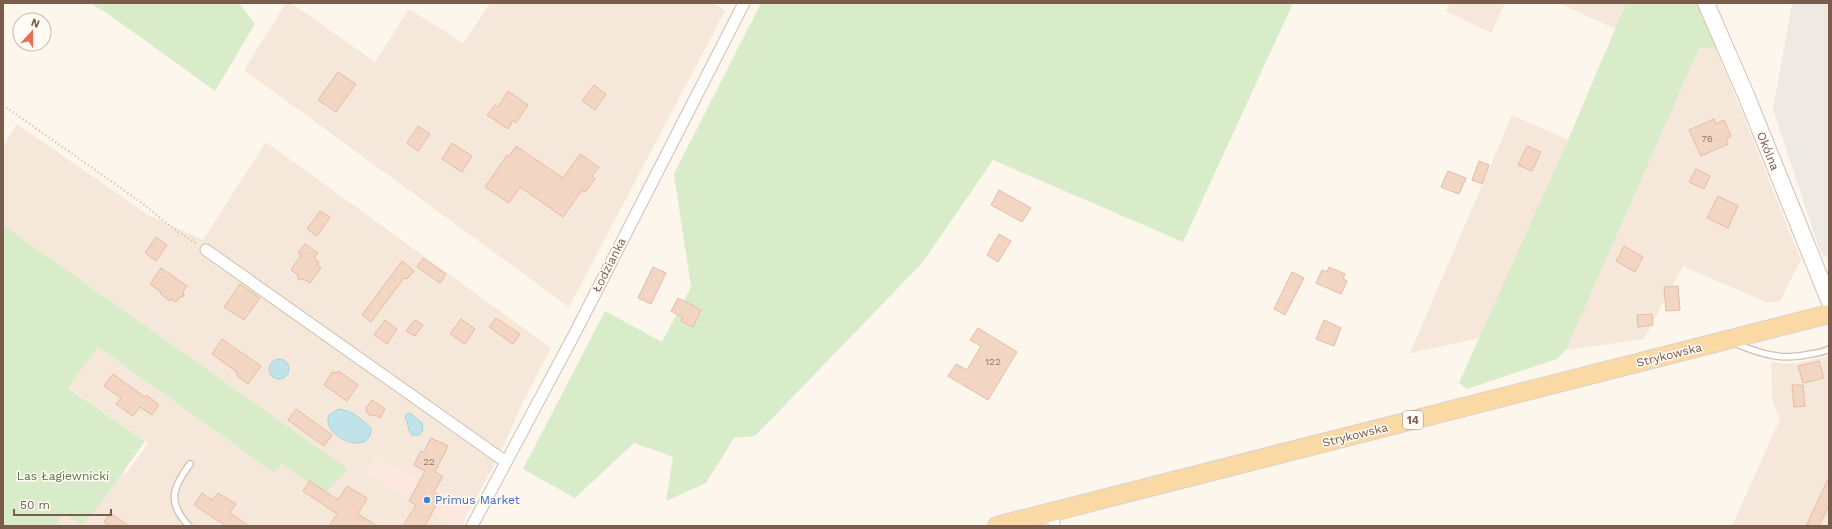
<svg xmlns="http://www.w3.org/2000/svg" width="1832" height="529" font-family="'Work Sans',sans-serif">
<style>
.residential{fill:#f5e8da}
.commercial{fill:#fde8e0}
.industrial{fill:#efe9e4}
.green{fill:#d8ecc9}
.water{fill:#bfe3e8;stroke:#a5d3da}
.building{fill:#f3d5c3;stroke:#e6bba3}
.lines{fill:none;stroke-linecap:round;stroke-linejoin:round}
.lane-casing{stroke:#d1beb0;stroke-width:8}
.street-casing{stroke:#d1beb0;stroke-width:13}
.secondary-casing{stroke:#d6c0b0;stroke-width:18}
.primary-casing{stroke:#dad1cd;stroke-width:20}
.path{stroke:#d9b8a5;stroke-width:2.5;stroke-dasharray:1 3;stroke-linecap:butt}
.lane{stroke:#fff;stroke-width:5.5}
.street{stroke:#fff;stroke-width:11}
.secondary{stroke:#fff;stroke-width:16}
.primary{stroke:#fbd9a5;stroke-width:18}
.shop-dot{fill:#3f7fe0;stroke:#fffaf3;stroke-width:1.5}
.labels{text-anchor:middle;dominant-baseline:central;stroke-width:3;stroke-linejoin:round;paint-order:stroke}
.number-label{font-size:10px;fill:#987a6a}
.shield{fill:#fffaf3;stroke:#a28b7f;stroke-width:1}
.shield-label{font-size:11px;font-weight:bold;fill:#7a5c4d}
.street-label{font-size:12px;fill:#7a5c4d;stroke:#fffaf3}
.park-label{font-size:12px;fill:#537a41;stroke:#fffaf3}
.shop-label{font-size:12px;fill:#366cbe;stroke:#fffaf3;text-anchor:start}
</style>
<rect width="100%" height="100%" fill="#fdf6ec"/>
<!-- residential -->
<path class="residential" d="M286,3H291L375,62L409,9L463,43L490,3H714L725,11L569,307L244,70Z
M1450,3H1505L1491,33L1446,11Z
M1559,3H1626L1615,29Z
M1699,47L1716,48L1801,260L1780,301L1768,303L1683,266L1644,339L1566,350Z
M1512,115L1568,140L1480,338L1410,353Z
M17,124L147,214L203,240L266,142L551,348L525,398L497,460L461,526H55L64,514L82,525L99,506L122,473L126,474L148,443L68,387L98,347L274,473L281,463L348,469L3,225V146Z
M1829,356V526H1732L1780,419L1772,401L1771,362L1785,364L1796,363Z"/>
<!-- commercial -->
<path class="commercial" d="M377,456L470,509L462,526H452L364,472Z"/>
<!-- industrial -->
<path class="industrial" d="M1792,3H1829V259L1821,254L1773,110Z"/>
<!-- green -->
<path class="green" d="M90,3H239L255,24L215,91L111,16Z
M761,3H1293L1183,242L993,160L923,262L755,436L734,438L706,483L666,501L673,457L634,443L575,498L523,469L605,311L662,342L691,287L674,174Z
M1626,3H1697L1716,48H1699L1566,350L1557,359L1467,389L1459,383L1568,140Z
M3,225L348,469L324,494L282,464L274,473L98,347L68,388L145,441L99,506L82,525L64,514L55,526H3Z"/>
<!-- water -->
<path class="water" d="M269 369a10 10 0 1 1 20 0a10 10 0 1 1-20 0Z
M339,409C353,411 361,419 371,428C372,459 320,436 329,415Z
M410,413L422,423L423,430L419,435H412C407,429 409,424 405,418L406,415Z"/>
<!-- building -->
<path class="building" d="M338,72L356,84L336,112L318,100Z
M594,85L606,94L595,110L582,101Z
M508,91L528,105L516,123L513,120L508,129L487,115L495,105L498,107Z
M1714,119L1716,124L1724,120L1731,136L1726,139L1728,144L1701,156L1689,130Z
M418,126L430,134L418,151L407,143Z
M452,143L472,156L462,172L442,159Z
M516,146L563,178L580,154L599,167L592,176L595,179L585,192L582,190L563,217L520,187L509,203L485,187L507,155L509,157Z
M1527,146L1541,152L1532,171L1518,165Z
M1479,161L1489,165L1482,184L1472,180Z
M1696,169L1710,176L1704,189L1689,182Z
M1448,171L1466,178L1459,194L1441,187Z
M999,190L1031,208L1022,222L991,205Z
M1718,196L1738,206L1728,228L1707,218Z
M320,211L330,217L317,236L307,229Z
M999,234L1011,241L998,262L987,255Z
M156,237L167,245L156,261L145,253Z
M305,244L318,253L314,258L319,262L317,265L321,268L310,283L303,279L298,280V275L291,270L301,255L298,253Z
M1624,246L1643,257L1635,272L1616,261Z
M423,258L446,274L440,283L417,267Z
M402,261L414,271L407,279L404,278L371,322L362,315Z
M653,267L666,273L651,304L638,298Z
M1329,267L1345,274L1343,279L1347,281L1341,294L1316,283L1322,270L1327,272Z
M161,268L187,286L183,292L184,296L180,297L176,302L171,299L170,301L160,293L161,292L150,284Z
M1292,272L1304,278L1285,315L1274,309Z
M240,284L260,298L244,320L224,307Z
M1678,286L1680,310L1666,311L1664,287Z
M678,298L701,310L693,327L681,321L683,318L671,311Z
M1652,314L1653,325L1638,327L1637,315Z
M496,318L520,334L513,344L489,327Z
M461,319L475,329L465,344L450,334Z
M385,320L397,329L387,344L374,335Z
M415,320L423,325L415,336L406,331Z
M1324,320L1341,328L1334,346L1316,339Z
M978,328L1017,352L988,400L948,376L956,364L967,370L981,346L970,340Z
M222,339L261,366L248,384L236,375L238,373L212,354Z
M1819,361L1824,378L1803,383L1798,366Z
M339,371L358,385L347,401L324,385L332,372L336,373Z
M113,374L145,397L147,395L159,405L152,415L140,407L133,416L116,404L121,398L104,386Z
M1792,385H1803L1805,406L1794,407Z
M372,400L385,409L380,418L375,415L371,416L367,413L366,408Z
M296,409L332,435L324,446L288,420Z
M431,438L448,446L435,472L443,476L434,492L441,496L425,526H403L416,505L409,501L425,471L414,465L421,451L424,452Z
M1829,477V505L1819,526H1806Z
M310,481L338,500L347,486L367,498L358,514L377,526H329L337,514L303,491Z
M202,493L212,500L218,493L236,504L230,513L249,526H226L194,505Z
M110,513L129,526H110L104,522Z"/>
<g class="lines">
<defs>
<path id="lane" d="M1734,343C1761,354 1782,361 1811,354C1817,353 1824,352 1829,349
M189,526C167,503 172,488 190,464"/>
<path id="street" d="M206,250L506,462
M1054,512V526
M472,526L575,333L744,3"/>
<path id="secondary" d="M1706,3L1746,95L1829,300"/>
<path id="primary" d="M997,526L1829,314"/>
</defs>
<!-- lane casing -->
<use href="#lane" class="lane-casing"/>
<!-- street casing -->
<use href="#street" class="street-casing"/>
<!-- secondary casing -->
<use href="#secondary" class="secondary-casing"/>
<!-- primary casing -->
<use href="#primary" class="primary-casing"/>
<!-- path -->
<path class="path" d="M3,105L142,203L174,229L197,244"/>
<!-- lane -->
<use href="#lane" class="lane"/>
<!-- street -->
<use href="#street" class="street"/>
<!-- secondary -->
<use href="#secondary" class="secondary"/>
<!-- primary -->
<use href="#primary" class="primary"/>
</g>
<!-- markers -->
<circle class="shop-dot" cx="427" cy="500" r="4"/>
<g class="labels">
<!-- number labels -->
<g class="number-label">
<text x="1707" y="138">76</text>
<text x="993" y="361">122</text>
<text x="429" y="461">22</text>
</g>
<!-- shield labels -->
<rect class="shield" x="1403" y="411" width="20" height="18" rx="3"/>
<g class="shield-label">
<text x="1413" y="420">14</text>
</g>
<!-- street labels -->
<g class="street-label">
<text transform="translate(1768 151) rotate(68)">Okólna</text>
<text transform="translate(609 265) rotate(-63)">Łodzianka</text>
<text transform="translate(1669 355) rotate(-14)">Strykowska</text>
<text transform="translate(1355 435) rotate(-14)">Strykowska</text>
</g>
<!-- park labels -->
<g class="park-label">
<text x="63" y="476">Las Łagiewnicki</text>
</g>
<!-- shop labels -->
<g class="shop-label">
<text x="435" y="500">Primus Market</text>
</g>
</g>
<!-- border -->
<rect width="1832" height="529" fill="none" stroke="#7a5c4d" stroke-width="8"/>
<!-- north arrow -->
<g transform="translate(32 32) rotate(21)"><circle r="19" fill="#fffaf3" stroke="#cabbb1"/>
<path d="M0-3L7 15L0 10L-7 15Z" fill="#e76f51"/>
<text y="-6" font-size="11" font-weight="bold" text-anchor="middle" fill="#7a5c4d">N</text>
</g>
<!-- scale -->
<path d="M14 509v6h97v-6" fill="none" stroke="#7a5c4d" stroke-width="2"/>
<text x="20" y="509" font-size="12" fill="#7a5c4d" stroke="#fffaf3" stroke-width="3" paint-order="stroke">50 m</text>
</svg>
